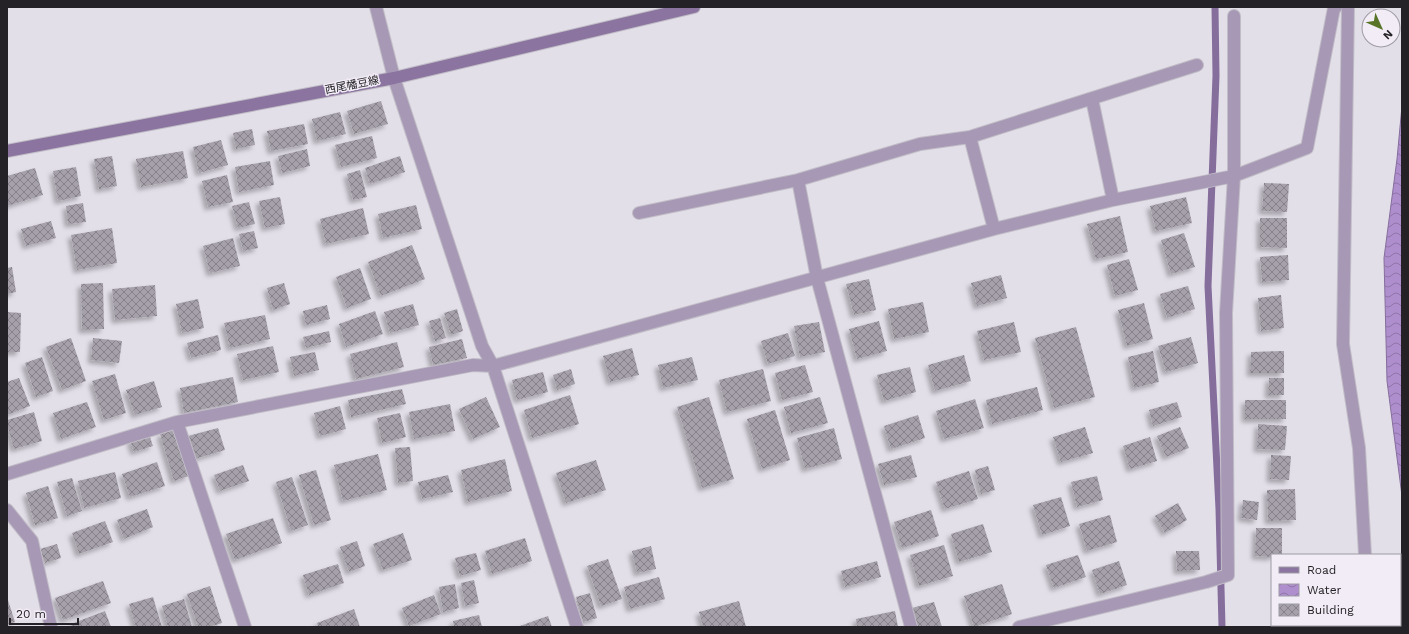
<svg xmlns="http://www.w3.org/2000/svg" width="1409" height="634" font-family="'Work Sans','Noto Sans JP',sans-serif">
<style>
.water{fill:url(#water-waves);stroke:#856e9c}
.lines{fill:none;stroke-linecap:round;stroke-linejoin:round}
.stream{stroke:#856e9c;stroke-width:7}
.building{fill:url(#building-cross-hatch);filter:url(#shadow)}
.street-casing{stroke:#c1bdc6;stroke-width:14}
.secondary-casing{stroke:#c1bdc6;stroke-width:14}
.street{stroke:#a799b6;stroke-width:12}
.secondary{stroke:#8b75a0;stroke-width:12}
.labels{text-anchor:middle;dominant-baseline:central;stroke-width:3;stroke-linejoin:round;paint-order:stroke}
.street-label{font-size:11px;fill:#242226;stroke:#f1ecf6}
</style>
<defs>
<pattern id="water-waves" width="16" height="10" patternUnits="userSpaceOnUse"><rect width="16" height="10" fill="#af8ece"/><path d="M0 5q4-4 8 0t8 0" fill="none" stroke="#8e74a7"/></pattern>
<pattern id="building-cross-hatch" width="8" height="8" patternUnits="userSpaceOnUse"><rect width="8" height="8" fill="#a5a0aa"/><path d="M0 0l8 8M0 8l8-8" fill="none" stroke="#86828a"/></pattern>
<filter id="shadow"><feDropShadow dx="-3.5" dy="3.5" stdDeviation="2" flood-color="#0004"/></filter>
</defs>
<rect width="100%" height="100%" fill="#e3dfe9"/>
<!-- water -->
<path class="water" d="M1402,106V496L1387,381L1384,258L1397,159Z"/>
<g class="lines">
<!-- stream -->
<path class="stream" d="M1215,7L1216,76L1208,286L1219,509L1222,627"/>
</g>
<!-- building -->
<path class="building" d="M381,101L388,124L354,134L347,111Z
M340,112L346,134L317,141L312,119Z
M304,124L308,144L271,151L267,131Z
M252,129L255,145L236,149L233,133Z
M372,136L377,158L341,167L335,145Z
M221,140L228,165L199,173L193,147Z
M307,149L310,166L282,173L278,156Z
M183,151L188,178L141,187L136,159Z
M112,156L117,186L99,189L94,159Z
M400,156L405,172L370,184L365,168Z
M270,161L274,185L239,192L235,167Z
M76,167L81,196L58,201L53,171Z
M35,168L43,195L7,206V176Z
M360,170L367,197L353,200L347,174Z
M227,175L233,202L208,207L202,181Z
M1264,183L1289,184L1287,212L1262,211Z
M280,197L285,224L265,228L259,201Z
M1186,197L1192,223L1156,231L1150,206Z
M249,202L255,224L238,228L232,206Z
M83,203L86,222L68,224L66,206Z
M416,205L422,229L383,238L378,214Z
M363,208L369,234L326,244L320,219Z
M1120,216L1128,252L1096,259L1087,224Z
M1260,218H1287V248L1260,247Z
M51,221L56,238L26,246L21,229Z
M112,228L117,263L77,270L71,235Z
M254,231L258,248L243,251L239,234Z
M1184,233L1195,267L1171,274L1161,240Z
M233,238L240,266L210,273L203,246Z
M412,245L425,279L381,296L368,262Z
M1288,255L1289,280L1262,282L1260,257Z
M1129,259L1138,290L1115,296L1107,265Z
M12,267L16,292L7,294V268Z
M360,268L371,299L347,308L336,277Z
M1001,275L1007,298L977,306L971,283Z
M869,279L876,310L854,315L846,284Z
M103,283L104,329L82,330L81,284Z
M284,283L290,304L273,310L267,288Z
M155,285L157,316L115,320L112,289Z
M1188,286L1195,309L1167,318L1160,294Z
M1281,295L1284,328L1261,331L1258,298Z
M198,299L204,328L182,333L176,304Z
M923,302L929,332L894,339L888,309Z
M1144,303L1153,339L1127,346L1118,310Z
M413,304L419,325L390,333L384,312Z
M327,305L330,319L306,325L303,311Z
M457,309L463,331L451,335L444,313Z
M375,311L383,334L346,347L339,324Z
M7,312L21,313L20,352H7Z
M265,315L270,339L230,348L224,323Z
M440,318L446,338L435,341L429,321Z
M879,321L887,351L857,359L849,329Z
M819,322L825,352L800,357L794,326Z
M1014,322L1021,352L984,360L977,331Z
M1076,327L1095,397L1054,408L1035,338Z
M329,331L331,342L306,348L303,337Z
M788,333L795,356L768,364L761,341Z
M218,335L221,350L191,358L187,343Z
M1191,337L1198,363L1166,372L1158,346Z
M71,338L86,381L62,390L46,347Z
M93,338L122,341L119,363L91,360Z
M462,339L467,358L433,365L429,347Z
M397,342L404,367L356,379L350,354Z
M273,346L279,372L243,380L237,354Z
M632,348L639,375L610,382L603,356Z
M1153,351L1159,382L1134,388L1128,357Z
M1284,351V373H1250L1251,352Z
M315,352L319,370L294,376L290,357Z
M964,355L971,381L935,391L928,365Z
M42,357L53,391L36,397L25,363Z
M692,357L698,380L663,388L658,365Z
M805,365L813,392L782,400L775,373Z
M910,367L916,392L884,401L877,375Z
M571,369L575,384L557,390L553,375Z
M763,369L771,401L727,412L719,380Z
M543,372L548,392L517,400L512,380Z
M115,374L126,413L104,420L92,381Z
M233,377L238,402L184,413L180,388Z
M19,378L30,406L7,415V382Z
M1269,378H1284V395H1268Z
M154,381L162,407L135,415L126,390Z
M1037,387L1043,410L992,424L986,400Z
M402,389L406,404L351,417L348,400Z
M570,395L579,424L532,438L524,410Z
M486,397L500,427L473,439L459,409Z
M709,397L734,479L702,488L677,407Z
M820,397L828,423L791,433L784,407Z
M975,399L984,428L944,439L936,411Z
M1245,400H1286V419H1245Z
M87,402L96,427L61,439L53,413Z
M1177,402L1182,417L1153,426L1149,410Z
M450,404L455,431L414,439L409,412Z
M340,406L346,429L320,436L314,413Z
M775,410L790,460L762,469L747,419Z
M34,412L42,441L14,449L7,425V420Z
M400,413L406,437L382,443L377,418Z
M918,415L925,438L891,449L884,426Z
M1258,424L1287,426L1285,450L1257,449Z
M1085,427L1093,453L1061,462L1053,437Z
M1180,427L1189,448L1166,457L1157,436Z
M218,428L225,450L195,459L188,436Z
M834,428L842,459L805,469L797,438Z
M176,429L189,476L174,481L160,434Z
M149,434L153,446L134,452L130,440Z
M1150,437L1157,461L1130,469L1123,446Z
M410,447L413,481L398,483L395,448Z
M378,454L387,490L343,501L334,465Z
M911,455L917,477L884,485L878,464Z
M1271,455L1291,456L1289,480L1270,479Z
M505,459L512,491L468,502L461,470Z
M596,460L606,490L566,503L556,473Z
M157,462L165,486L130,497L122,474Z
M243,465L249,481L220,491L214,475Z
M988,466L995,490L981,494L975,470Z
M316,470L331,520L314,525L299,475Z
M969,471L978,499L945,509L936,482Z
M115,472L121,498L84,508L78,481Z
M448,475L453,492L422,499L418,482Z
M1097,476L1103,500L1077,507L1071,482Z
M292,477L308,525L291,531L276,482Z
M72,478L82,511L67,516L57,482Z
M48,486L58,518L35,525L26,493Z
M1295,489L1296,520L1268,521L1267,490Z
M1061,497L1070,526L1042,535L1033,505Z
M1243,500L1259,502L1257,520L1241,518Z
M1178,503L1187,520L1165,533L1155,516Z
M147,509L153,527L124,539L117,520Z
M931,510L939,536L902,548L894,522Z
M1110,515L1117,542L1087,551L1079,524Z
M273,518L282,543L235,560L226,534Z
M105,521L113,542L79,554L72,533Z
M983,524L992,552L959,562L951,534Z
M1256,528H1282V555H1272V557L1255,556Z
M403,533L412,560L383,570L373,544Z
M525,538L532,561L492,574L485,551Z
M357,541L365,566L349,572L340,547Z
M57,544L61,558L45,563L40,549Z
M944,545L953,576L919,586L910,555Z
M651,546L656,569L637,573L632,551Z
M1176,551H1199L1200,570L1177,571Z
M476,553L481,570L460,576L455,558Z
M1078,555L1086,577L1054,588L1046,565Z
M608,559L622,599L601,606L587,566Z
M877,561L881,577L845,587L841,571Z
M1119,561L1127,585L1100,594L1092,570Z
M338,564L344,583L309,595L303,575Z
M659,577L665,599L630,609L624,587Z
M474,580L479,603L465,606L461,583Z
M103,581L111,603L63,620L55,598Z
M455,584L459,608L443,612L439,587Z
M1002,584L1012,614L974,627L964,596Z
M210,586L222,623L209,627H198L187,594Z
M590,593L597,618L583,622L576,597Z
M434,595L441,614L409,626L402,608Z
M7,597L15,622L7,625Z
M153,597L162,627H136L129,604Z
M184,599L192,627H168L162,606Z
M739,601L746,627H703L699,612Z
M934,602L942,627H918L912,608Z
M354,609L360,627H318L317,623Z
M105,611L111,627H72L71,624Z
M895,611L898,627H857L856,619Z
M479,615L482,627H454L453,621Z
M548,616L552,627H517Z"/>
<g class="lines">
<defs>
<path id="street" d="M376,7L394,78L482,346L493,366L577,627
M1348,7L1343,344L1359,448L1365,555
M1092,99L1113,200
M970,137L994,229
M798,180L817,278L911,627
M639,213L798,180L920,144L970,137L1197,65
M177,422L245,627
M7,474L177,422L473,365L493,366L994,229L1113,200L1234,176L1307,148L1334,8L1336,7
M7,510L32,541L51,627
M1019,627L1206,582L1228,575L1226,313L1234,176V16
M1339,627L1340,625"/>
<path id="secondary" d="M7,151L394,78L694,7"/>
</defs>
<!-- street casing -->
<use href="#street" class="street-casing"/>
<!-- secondary casing -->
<use href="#secondary" class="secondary-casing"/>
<!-- street -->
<use href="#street" class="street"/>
<!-- secondary -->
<use href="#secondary" class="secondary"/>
</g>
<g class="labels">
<!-- street labels -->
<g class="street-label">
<text transform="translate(352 85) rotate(-11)">西尾幡豆線</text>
</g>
</g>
<!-- border -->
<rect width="1409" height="634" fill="none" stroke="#242226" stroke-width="16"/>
<!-- legend -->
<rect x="1271" y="554" width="130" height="72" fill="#f1ecf6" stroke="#9f9ba3"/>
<rect x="1279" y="567" width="20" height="6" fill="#8b75a0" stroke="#9f9ba3"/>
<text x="1307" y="574" font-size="12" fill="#242226">Road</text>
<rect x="1279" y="584" width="20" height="12" fill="url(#water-waves)" stroke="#9f9ba3"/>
<text x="1307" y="594" font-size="12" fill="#242226">Water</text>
<rect x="1279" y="604" width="20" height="12" fill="url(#building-cross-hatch)" stroke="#9f9ba3"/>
<text x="1307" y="614" font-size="12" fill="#242226">Building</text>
<!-- north arrow -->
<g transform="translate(1381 28) rotate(135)"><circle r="19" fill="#f1ecf6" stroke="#9f9ba3"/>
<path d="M0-3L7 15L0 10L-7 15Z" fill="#577428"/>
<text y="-6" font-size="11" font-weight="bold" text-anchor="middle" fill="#242226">N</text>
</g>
<!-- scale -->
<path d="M10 618v6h68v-6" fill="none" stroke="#242226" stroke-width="2"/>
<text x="16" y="618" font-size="12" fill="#242226" stroke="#f1ecf6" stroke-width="3" paint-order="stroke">20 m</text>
</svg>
